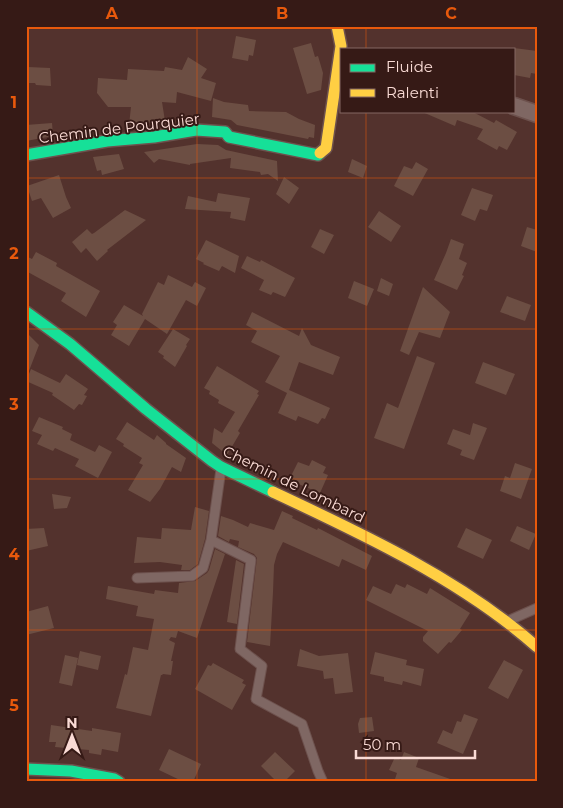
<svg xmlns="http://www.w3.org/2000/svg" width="563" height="808" font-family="Montserrat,sans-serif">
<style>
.building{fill:#6c4e43}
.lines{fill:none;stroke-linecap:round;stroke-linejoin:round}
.lane-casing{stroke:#6d514d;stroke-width:11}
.street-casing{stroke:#6d514d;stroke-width:19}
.fast-casing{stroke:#6d514d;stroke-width:14}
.slow-casing{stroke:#6d514d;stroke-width:14}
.lane{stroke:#7f6763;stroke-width:9}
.street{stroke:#7f6763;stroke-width:16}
.fast{stroke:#16e098;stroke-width:11}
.slow{stroke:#ffcf43;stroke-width:11}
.grid{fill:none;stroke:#e8590c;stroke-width:1;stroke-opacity:0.55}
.labels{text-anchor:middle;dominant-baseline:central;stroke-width:4;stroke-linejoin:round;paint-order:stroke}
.street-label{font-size:15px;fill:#fadbd5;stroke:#361a16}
.neatline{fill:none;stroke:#e8590c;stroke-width:2}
.grid-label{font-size:16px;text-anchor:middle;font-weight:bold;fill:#e8590c}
</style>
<rect width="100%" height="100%" fill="#53322d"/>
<!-- building -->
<path class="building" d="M236,36L256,40L253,56L249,55L248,61L232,58Z
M311,43L315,57L318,56L323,73L321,90L307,94L293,48Z
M514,48L537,51V74L531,73L530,78L514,75Z
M188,57L207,69L201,78L216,83L211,101L177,92L176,103L162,102L165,121L129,125L131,107H108L97,93L98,78L127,80L128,69L164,71L165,67L182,70Z
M28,67L50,68L51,86L36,85L35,83H26V69H28Z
M213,98L224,102L248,105L249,111L286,112L299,119L315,125L314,138L309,137L308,139L237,125L231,120L212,117Z
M420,111H471L494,123L496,120L517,132L507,150L499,146L497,150L477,139L483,129L457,120L455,126Z
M52,123L53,136L26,141V125Z
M197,144L218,145L226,150L277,161L278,181L268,174L261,175L260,172L230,168L231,158L190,164V165L159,159L154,163L144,152Z
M119,154L124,169L102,175L101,170L97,171L93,157Z
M352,159L367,166L363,178L348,172Z
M416,162L428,169L413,196L394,186L404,166L412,169Z
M59,175L66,197L71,208L53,218L41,198L32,201L27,186Z
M284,177L299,188L289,204L276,194Z
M472,188L493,195L487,211L480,209L475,221L461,215Z
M218,193L250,198L245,221L230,218L231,212L185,209L188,196L216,202Z
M125,210L146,220L107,250L108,251L97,261L86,248L81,253L72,242L87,229L92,234L94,233Z
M379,211L401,226L391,242L368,227Z
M527,227L537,230V252L521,246Z
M320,229L334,235L324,254L311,247Z
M451,239L464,244L459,259L467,263L462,275L464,276L457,290L434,280L446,253Z
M206,240L239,256L235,273L222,266L219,271L203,264L204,263L196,259Z
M36,252L57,263L56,266L100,291L86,317L61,301L66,293L26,271V256L32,259Z
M247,256L260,262L261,260L295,278L285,297L273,292L271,295L259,290L264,280L241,268Z
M168,275L192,287L195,282L206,288L197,306L186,300L167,334L145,319L129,346L111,335L117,325L113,322L124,305L143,316L142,314L158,282L164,285Z
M381,278L393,284L389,296L377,291Z
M354,281L374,289L367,306L348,298Z
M423,287L450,312L440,338L419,332L409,355L400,351Z
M507,296L531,305L525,321L500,312Z
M252,312L299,336L302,328L311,345L340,357L333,375L299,362L289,390L330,408L325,419L322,418L318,424L298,416L296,421L278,413L287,393L265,382L280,356L251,342L257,331L246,325Z
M173,329L190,339L186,345L187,346L175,367L163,358L164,356L158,352Z
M26,332L39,345L27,376H26Z
M417,356L435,363L404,449L374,438L387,403L398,408Z
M483,362L515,374L506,395L475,383Z
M217,366L259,391L257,394L259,395L238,431L240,433L227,455L212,443L214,428L222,433L235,412L218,403L219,400L209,394L210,391L204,388Z
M31,369L60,383L66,374L88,389L84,395L87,396L82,405L79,404L74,410L52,395L53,393L26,381Z
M39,417L63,427L62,429L72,434L70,440L95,452L99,445L112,452L98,478L75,466L79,459L55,448L53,451L37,444L42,435L32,431Z
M127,422L154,440L157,435L166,443V444L186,458L181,472L172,467L160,489L150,502L128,490L143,465L139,463L142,458L123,446L124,444L116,439Z
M473,423L487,428L474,460L460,455L462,450L447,444L453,429L470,435Z
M312,460L326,467L323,473L328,475L320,493L289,480L298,462L309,466Z
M515,463L532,469L521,499L500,491L505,476L510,478Z
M52,494L71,497L67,508L54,509Z
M195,507L209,511L205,539L198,564L190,570H181L182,565L160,562L134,563L137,537L161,539L162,528L191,530Z
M282,511L293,516L292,518L317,530L318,528L372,556L366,570L342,559L339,567L283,542L277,554L274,565L273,592L270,646L247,642L257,558L254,554L238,547L239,541L230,539L229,542L218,536L221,516L233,520L248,527L250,523L274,530Z
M517,526L536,534L529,550L510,541Z
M44,528L48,546L26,551V529Z
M466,528L492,540L483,559L457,547Z
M215,549L225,554L197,638L178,631L176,638L171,637L169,640L175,643L171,661H173L171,675L163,674L162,675H161L151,716L116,708L125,674L127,675L133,647L148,650L154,619L136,616L138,606L106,599L108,586L154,594L155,590L178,593L179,583L195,581L207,573L209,570Z
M236,560L244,564L237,624L227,622Z
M396,584L405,588L407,584L427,594L430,588L470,613L460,629L462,630L451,643L449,642L438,654L423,641V637L428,631L366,600L373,586L391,594Z
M48,606L54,628L26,635V612Z
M300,649L319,656L348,653L353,692L335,694L333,678L324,679L323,671L297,666Z
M80,651L101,656L98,670L77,665Z
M375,652L407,660L406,665L424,669L421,686L403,681L402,685L384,681V677L370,674Z
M65,655L78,658L72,686L59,683Z
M504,660L523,670L508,699L488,688Z
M213,663L244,680L242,683L246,685L232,710L195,689L208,665L211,666Z
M464,714L478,719L463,754L437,743L443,730L452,734L457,721L461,722Z
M372,717L374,731L359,733L358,724L360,718Z
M51,725L92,731V728L121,733L118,752L102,749L101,755L89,753V750L55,747L56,742H49Z
M169,749L201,764L193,782H184L159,770Z
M275,752L295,771L284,782H277L261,766Z
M404,752L419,758L416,767L453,780V782H394L397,773L389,770L395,757L401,760Z"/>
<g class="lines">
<defs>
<path id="lane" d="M211,540L251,560L240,649L262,666L256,699L302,724L318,771L322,780
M137,578L192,576L203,568L211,540L221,469
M510,620L537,608"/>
<path id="street" d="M514,106L537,114"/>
<path id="fast" d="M26,155L107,141L154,137L196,130L225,132L229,137L318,155L320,153
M26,312L70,344L146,409L212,461L221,467L273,492
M26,769L71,771L114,779L119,782"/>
<path id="slow" d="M320,153L326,148L341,46L337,26
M273,492C363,534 463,581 537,647"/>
</defs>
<!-- lane casing -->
<use href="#lane" class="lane-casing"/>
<!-- street casing -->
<use href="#street" class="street-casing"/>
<!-- fast casing -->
<use href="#fast" class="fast-casing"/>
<!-- slow casing -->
<use href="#slow" class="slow-casing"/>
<!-- lane -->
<use href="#lane" class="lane"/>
<!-- street -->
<use href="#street" class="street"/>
<!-- fast -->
<use href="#fast" class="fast"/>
<!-- slow -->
<use href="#slow" class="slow"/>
</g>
<!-- grid -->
<path class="grid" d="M197,26V782M366,26V49M366,111V782M26,178H537M26,329H537M26,479H537M26,630H537"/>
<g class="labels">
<!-- street labels -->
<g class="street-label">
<text transform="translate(119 128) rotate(-7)">Chemin de Pourquier</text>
<text transform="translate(294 484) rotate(26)">Chemin de Lombard</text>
</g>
</g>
<!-- border -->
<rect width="563" height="808" fill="none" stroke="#361a16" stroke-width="55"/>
<!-- legend -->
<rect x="340" y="48" width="175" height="65" fill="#361a16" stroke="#846762"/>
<rect x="350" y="64" width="25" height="8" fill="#16e098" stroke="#846762"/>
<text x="386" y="72" font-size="15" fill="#fadbd5">Fluide</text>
<rect x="350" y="89" width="25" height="8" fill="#ffcf43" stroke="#846762"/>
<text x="386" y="98" font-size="15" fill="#fadbd5">Ralenti</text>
<!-- north arrow -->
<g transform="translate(72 736)" stroke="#361a16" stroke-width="4" paint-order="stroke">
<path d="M0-4L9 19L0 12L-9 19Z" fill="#fadbd5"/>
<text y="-8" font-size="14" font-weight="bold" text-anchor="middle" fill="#fadbd5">N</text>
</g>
<!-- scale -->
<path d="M356 750v8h119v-8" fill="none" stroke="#fadbd5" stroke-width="2.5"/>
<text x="363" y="750" font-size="15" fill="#fadbd5" stroke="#361a16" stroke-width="4" paint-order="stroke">50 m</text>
<rect x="28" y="28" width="508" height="752" class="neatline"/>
<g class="grid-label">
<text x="112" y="19">A</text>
<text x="282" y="19">B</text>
<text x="451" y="19">C</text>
<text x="14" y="108">1</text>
<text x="14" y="259">2</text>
<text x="14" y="410">3</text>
<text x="14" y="560">4</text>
<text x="14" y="711">5</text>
</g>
</svg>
